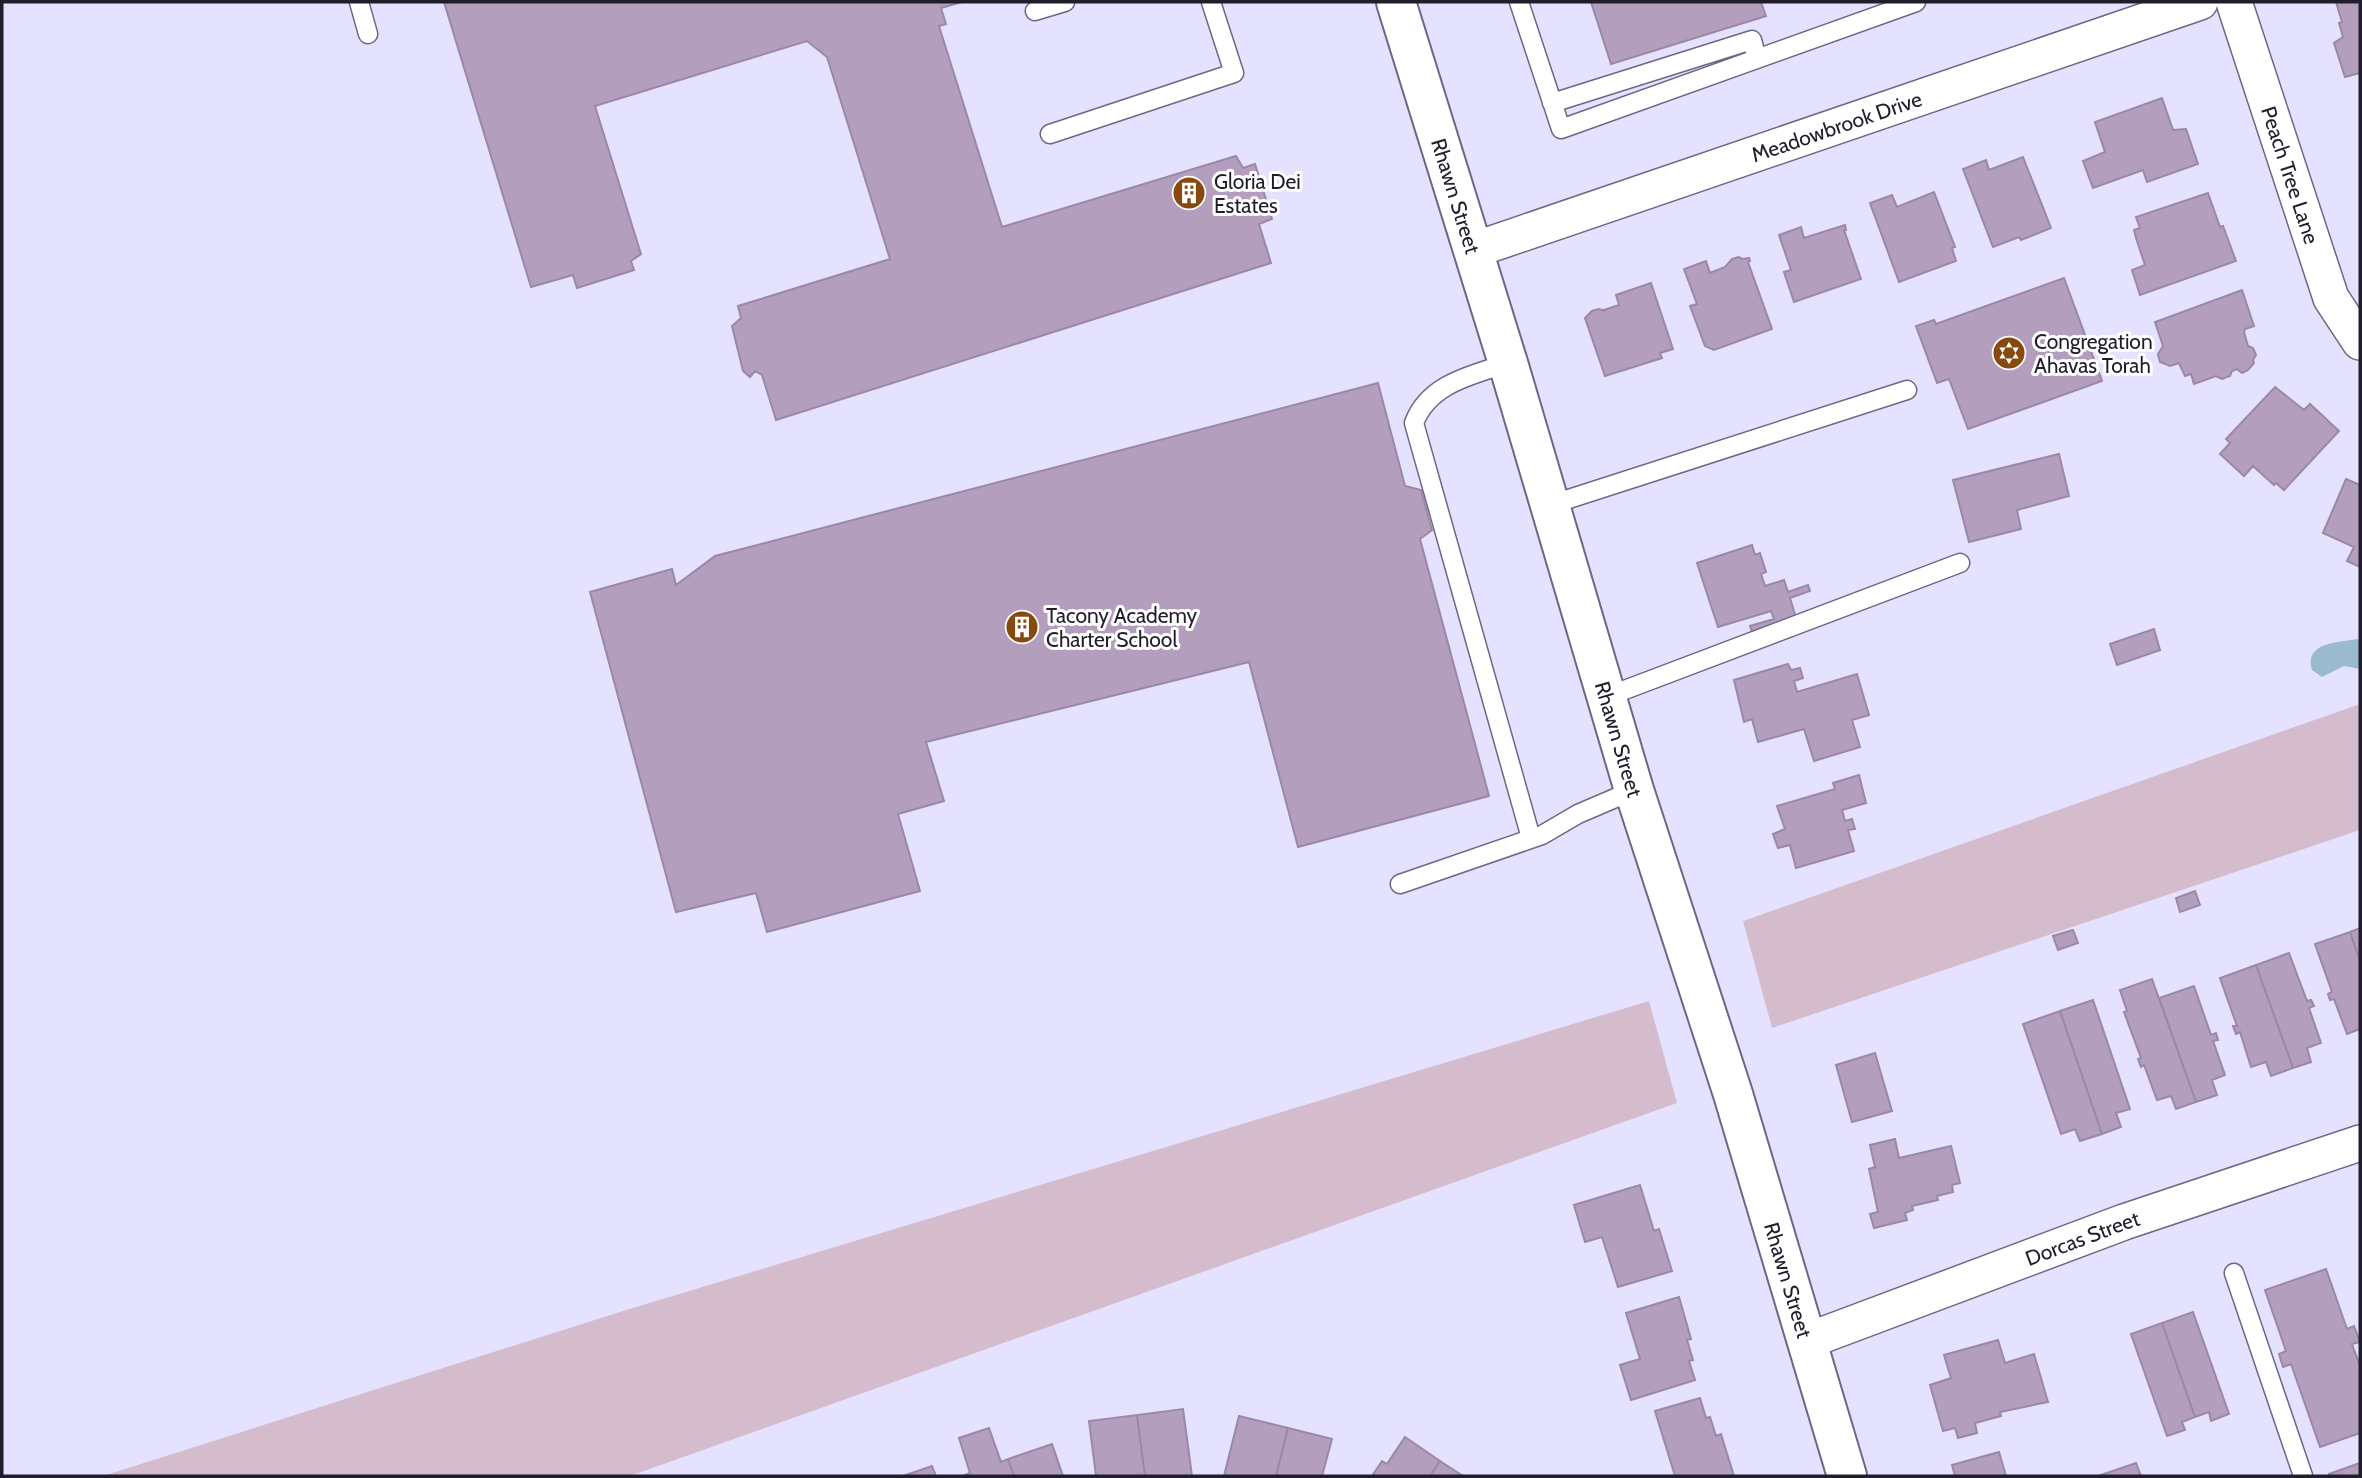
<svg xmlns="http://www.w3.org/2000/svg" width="2362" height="1478" font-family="Cabin,sans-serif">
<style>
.green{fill:#d5bccc}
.water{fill:#9abacf}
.building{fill:#b39fbd;stroke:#9a88a4;stroke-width:2}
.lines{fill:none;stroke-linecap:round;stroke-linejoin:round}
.lane-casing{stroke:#6a6886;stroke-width:21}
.street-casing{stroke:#6a6886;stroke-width:38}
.secondary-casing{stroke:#6a6886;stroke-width:42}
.lane{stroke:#fff;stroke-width:18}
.street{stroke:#fff;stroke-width:35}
.secondary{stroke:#fff;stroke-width:38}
.labels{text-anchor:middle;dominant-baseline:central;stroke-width:6;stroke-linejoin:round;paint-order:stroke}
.street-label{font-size:21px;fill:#201e2b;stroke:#fff}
.poi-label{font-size:21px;fill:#201e2b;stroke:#fff;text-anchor:start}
</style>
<rect width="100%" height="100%" fill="#e4e2fe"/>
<!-- green -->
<path class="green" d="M2360,704V830L1772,1028L1743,921Z
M1649,1001L1677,1103L630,1476H103L623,1311Z"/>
<!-- water -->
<path class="water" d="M2357,639L2360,640V669L2344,666L2322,677L2312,670C2304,642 2337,643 2357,639Z"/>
<!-- building -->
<path class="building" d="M444,2H962L941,8L946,24L939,26L1002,227L1236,156L1243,168L1255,164L1272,219L1259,224L1271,263L776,420L762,375L755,371L750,377L743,371L732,326L741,318L738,306L890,259L827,57L807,41L595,106L641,254L631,261L634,270L577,288L573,275L531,287Z
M1591,2H1761L1766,16L1611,64Z
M2336,2H2360V73L2345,77L2334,43L2343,37L2339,23L2342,22Z
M2162,98L2173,130L2186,129L2198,164L2147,182L2143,170L2093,188L2083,161L2105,152L2095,122Z
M2023,157L2051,228L2021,240L2019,237L1993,247L1963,169L1986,160L1989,170Z
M1934,192L1955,247L1952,248L1956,261L1899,282L1870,203L1892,195L1897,207Z
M2208,193L2220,227L2223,226L2236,261L2140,295L2132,270L2145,265L2136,238L2134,230L2140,228L2136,217Z
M1845,225L1846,230H1844L1861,279L1794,302L1784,272L1791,270L1779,235L1801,227L1804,238Z
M1738,257L1743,259L1749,258L1750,261L1748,262L1772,329L1714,350L1705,346L1690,306L1697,304L1684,269L1706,261L1710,273L1725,267L1732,259Z
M2064,278L2102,381L1968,429L1949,379L1937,383L1916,326L1934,320L1936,324Z
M1651,283L1673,349L1660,353L1662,358L1605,376L1585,318L1592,311L1599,309L1605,311L1604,310L1619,305L1616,295Z
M2242,290L2254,326L2245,329L2244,332L2248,346L2253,348L2256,355L2253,360L2254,363L2248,370L2242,373L2237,369L2232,371L2230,376L2222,379L2216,376L2194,384L2191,374L2185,376L2179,363L2170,366L2160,362L2158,354L2163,346L2155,322Z
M1378,383L1405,486L1421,490L1432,530L1420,539L1489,796L1298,847L1249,662L926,742L944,801L898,814L920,891L767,932L756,893L676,912L590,592L672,569L676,585L715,556Z
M2275,387L2304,410L2310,404L2339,431L2284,490L2276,483L2274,485L2253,466L2244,476L2220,454L2230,443L2226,439Z
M2059,454L2069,496L2017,510L2021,529L1969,542L1953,480Z
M2346,479L2360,485V567L2347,561L2354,547L2323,533Z
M1752,545L1755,555L1760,553L1766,572L1761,574L1765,586L1784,580L1788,592L1808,585L1810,591L1790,598L1796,618L1752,632L1750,626L1774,619L1771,611L1718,627L1697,563Z
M2154,629L2160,650L2117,665L2110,644Z
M1788,664L1791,670L1800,668L1803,678L1794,681L1797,692L1857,674L1869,715L1852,720L1860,747L1814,761L1804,729L1758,742L1752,719L1744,722L1734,680Z
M1859,775L1866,803L1842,810L1845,821L1852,819L1855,829L1848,830L1854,851L1796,868L1790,845L1778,848L1773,834L1785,829L1777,806L1835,789L1833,783Z
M2195,891L2200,905L2180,912L2176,898Z
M2360,928V961L2350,932Z
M2073,930L2078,943L2058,950L2053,936Z
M2350,932L2360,961V1029L2347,1034L2334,999L2330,1000L2328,994L2332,992L2315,944Z
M2289,953L2307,1001L2311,1000L2314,1006L2309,1008L2321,1043L2307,1048L2311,1062L2293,1068L2256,965Z
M2256,965L2293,1068L2271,1076L2266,1062L2251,1067L2240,1032L2236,1034L2233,1026H2237L2220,978Z
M2152,979L2196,1102L2176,1109L2171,1096L2157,1100L2144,1065L2141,1067L2138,1059L2141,1058L2124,1012L2127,1011L2120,990Z
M2194,986L2211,1035L2216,1033L2218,1040L2213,1041L2225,1075L2212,1080L2217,1095L2196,1102L2159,998Z
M2093,1000L2130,1109L2116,1113L2121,1127L2102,1134L2060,1011Z
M2060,1011L2102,1134L2080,1141L2075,1129L2061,1134L2023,1024Z
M1875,1053L1892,1111L1852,1122L1836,1065Z
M1895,1139L1899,1158L1951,1146L1960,1183L1952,1185L1953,1192L1937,1196L1938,1200L1912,1206L1913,1210L1905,1213L1907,1220L1874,1228L1870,1214L1878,1212L1869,1169L1875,1167L1870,1145Z
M1640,1185L1654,1231L1659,1229L1672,1271L1618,1287L1602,1237L1585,1242L1574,1205Z
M2326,1269L2347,1329L2354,1326L2360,1342L2352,1344L2360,1366V1433L2320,1447L2291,1364L2283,1367L2279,1354L2286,1351L2265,1290Z
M1679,1297L1691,1339L1687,1340L1693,1360L1689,1361L1695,1380L1631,1400L1620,1365L1640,1359L1626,1313Z
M2193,1312L2229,1414L2211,1421L2209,1412L2195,1417L2162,1323Z
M2162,1323L2195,1417L2182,1422L2185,1430L2167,1436L2131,1334Z
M1998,1340L2005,1363L2034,1354L2048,1402L2000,1412L2001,1416L1975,1423L1977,1433L1958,1438L1955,1428L1943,1431L1930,1385L1951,1378L1944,1355Z
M1700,1398L1706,1418L1710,1417L1716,1436L1721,1434L1734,1476H1675L1655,1411Z
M1183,1409L1192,1476H1145L1137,1415Z
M1137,1415L1145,1476H1096L1089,1421Z
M1239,1416L1288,1428L1276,1476H1224Z
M989,1428L1001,1462L1008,1459L1014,1476H963L970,1473L959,1438Z
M1288,1428L1332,1439L1322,1476H1276Z
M1405,1437L1440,1461L1430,1476H1372L1382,1461L1387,1464Z
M1052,1444L1063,1476H1014L1008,1459Z
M1999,1452L2006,1476H1955L1952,1465Z
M1440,1461L1463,1476H1430Z
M2136,1463L2141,1476H2102L2101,1475Z
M2360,1463V1476H2329V1474Z
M932,1466L936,1476H903Z"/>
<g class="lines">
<defs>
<path id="lane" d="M359,2L368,34
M1519,2L1561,129L1916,2
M1035,11L1065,2
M1552,103L1752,40L1757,59
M1050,134L1234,73L1211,2
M1508,363C1473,375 1429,383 1414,423L1531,838
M1550,505L1907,390
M1606,697L1960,563
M1400,884L1542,835L1578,814L1634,790
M2234,1273L2303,1476"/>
<g id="street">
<path id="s1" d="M2234,2L2331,298L2360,342"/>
<path id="s2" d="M1474,250L2200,2"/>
<path id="s3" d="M1807,1341L2124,1222L2360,1143"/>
</g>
<g id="secondary">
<path id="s4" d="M1396,2L1508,363L1634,790L1733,1094L1847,1476"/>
</g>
</defs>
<!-- lane casing -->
<use href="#lane" class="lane-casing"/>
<!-- street casing -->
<use href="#street" class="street-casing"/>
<!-- secondary casing -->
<use href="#secondary" class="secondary-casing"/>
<!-- lane -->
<use href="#lane" class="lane"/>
<!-- street -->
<use href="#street" class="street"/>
<!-- secondary -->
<use href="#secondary" class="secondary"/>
</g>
<!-- icons -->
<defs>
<symbol id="building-disc" viewBox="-11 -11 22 22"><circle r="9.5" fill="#88490e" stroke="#fff"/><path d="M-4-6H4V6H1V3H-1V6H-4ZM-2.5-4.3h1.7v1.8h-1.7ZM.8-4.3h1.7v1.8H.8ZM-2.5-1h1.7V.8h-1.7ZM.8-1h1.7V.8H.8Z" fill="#fff"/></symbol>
<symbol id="synagogue-disc" viewBox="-11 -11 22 22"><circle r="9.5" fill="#88490e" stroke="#fff"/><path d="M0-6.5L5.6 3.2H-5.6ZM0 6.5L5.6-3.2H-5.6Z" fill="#fff"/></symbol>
</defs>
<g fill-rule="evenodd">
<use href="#building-disc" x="1170" y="174" width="38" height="38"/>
<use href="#synagogue-disc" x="1990" y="334" width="38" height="38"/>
<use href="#building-disc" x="1003" y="608" width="38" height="38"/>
</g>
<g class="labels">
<!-- street labels -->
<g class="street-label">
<text stroke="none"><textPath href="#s2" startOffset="383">Meadowbrook Drive</textPath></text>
<text stroke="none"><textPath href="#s1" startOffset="182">Peach Tree Lane</textPath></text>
<text stroke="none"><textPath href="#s4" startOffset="203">Rhawn Street</textPath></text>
<text stroke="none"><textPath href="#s4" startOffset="770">Rhawn Street</textPath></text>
<text stroke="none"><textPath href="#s3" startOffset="294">Dorcas Street</textPath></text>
<text stroke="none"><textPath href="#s4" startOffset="1337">Rhawn Street</textPath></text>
</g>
<!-- poi labels -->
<g class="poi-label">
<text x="1214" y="181">Gloria Dei<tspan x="1214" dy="24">Estates</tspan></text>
<text x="2034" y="341">Congregation<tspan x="2034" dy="24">Ahavas Torah</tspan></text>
<text x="1046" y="615">Tacony Academy<tspan x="1046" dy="24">Charter School</tspan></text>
</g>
</g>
<!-- border -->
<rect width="2362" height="1478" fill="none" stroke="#201e2b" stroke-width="7"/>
</svg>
